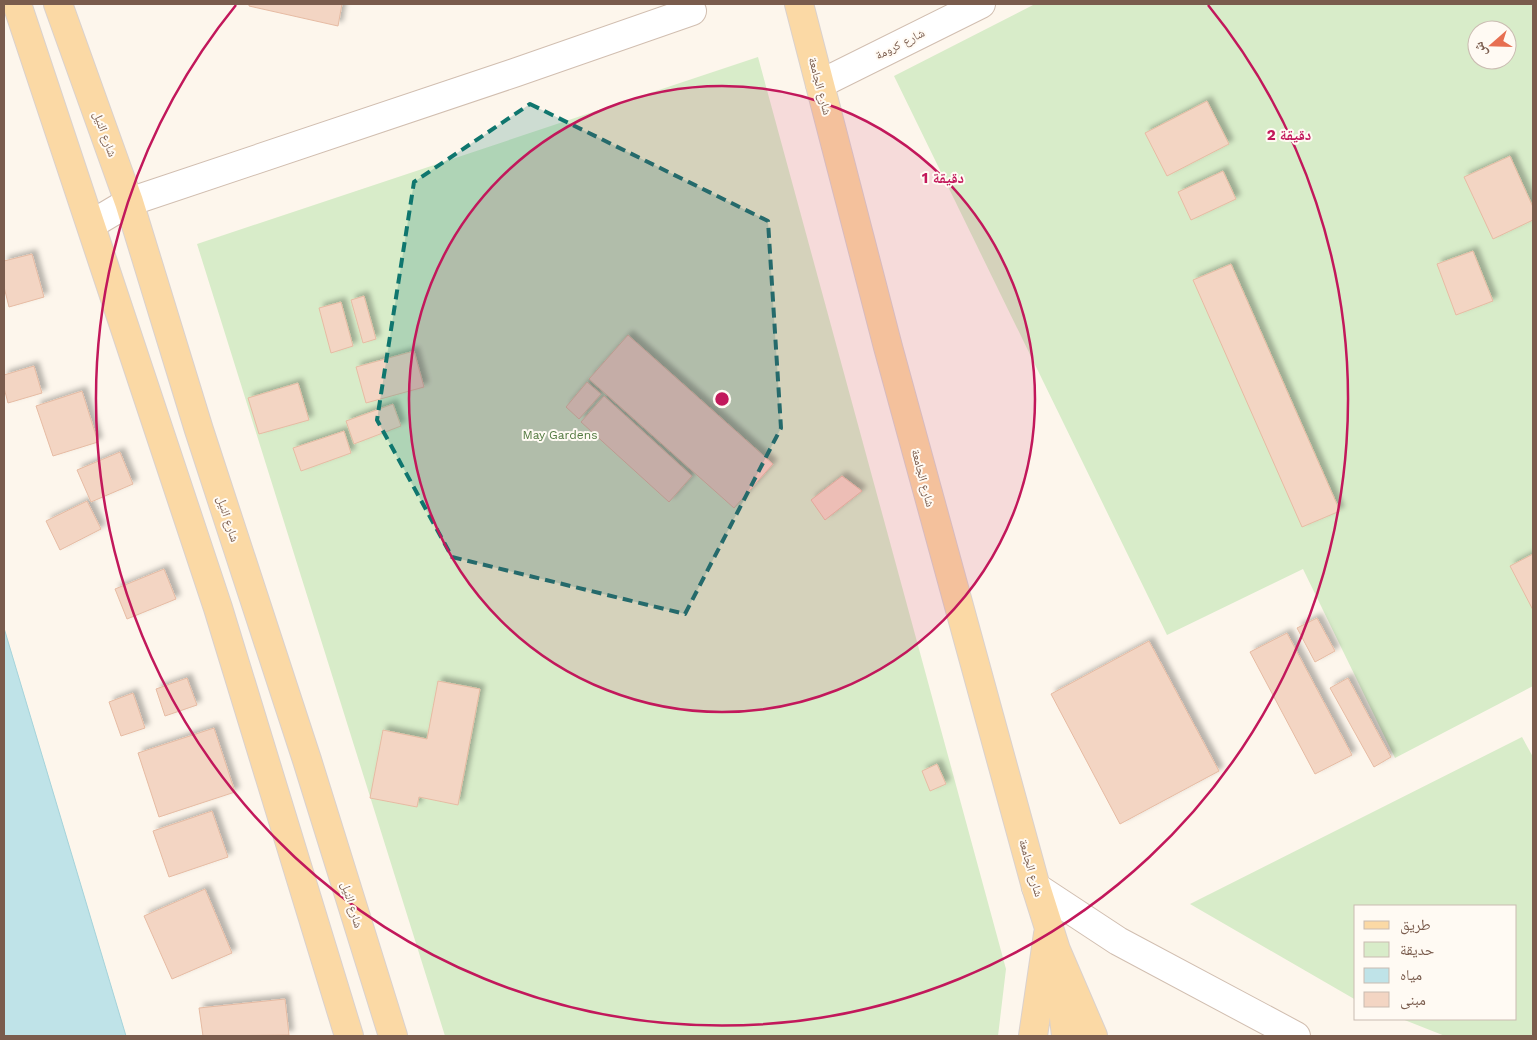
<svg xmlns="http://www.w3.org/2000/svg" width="1537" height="1040" font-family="'Work Sans','Noto Naskh Arabic',sans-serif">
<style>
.green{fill:#d8ecc9;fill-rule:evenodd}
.water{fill:#bfe3e8;stroke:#a5d3da}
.building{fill:#f3d5c3;stroke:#e6bba3;filter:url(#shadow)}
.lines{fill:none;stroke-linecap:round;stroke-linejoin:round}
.minor-casing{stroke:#d1beb0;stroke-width:30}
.major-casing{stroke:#dad1cd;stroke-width:30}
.minor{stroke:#fff;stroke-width:28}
.major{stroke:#fbd9a5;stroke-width:28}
.marked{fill:#0f766e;fill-opacity:0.2;stroke:#0f766e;stroke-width:4;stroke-dasharray:10 6;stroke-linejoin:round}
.ring{fill:none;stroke:#c2185b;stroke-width:2.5}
.labels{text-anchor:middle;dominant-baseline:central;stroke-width:4;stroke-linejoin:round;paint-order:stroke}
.street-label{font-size:12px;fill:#7a5c4d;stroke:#fffaf3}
.park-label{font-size:12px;fill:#537a41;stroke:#fffaf3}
.centre{fill:#c2185b;stroke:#fffaf3;stroke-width:2.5}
.ring-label{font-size:15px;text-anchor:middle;font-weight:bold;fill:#c2185b;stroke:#fffaf3;stroke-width:4;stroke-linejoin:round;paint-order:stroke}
</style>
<defs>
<filter id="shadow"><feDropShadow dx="4.5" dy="-4.5" stdDeviation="2.5" flood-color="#0004"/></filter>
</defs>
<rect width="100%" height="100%" fill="#fdf6ec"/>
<!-- green -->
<path class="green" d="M1035,4H1533V686L1395,758L1303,569L1167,635L894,76ZM1477,30H1507V60H1477Z
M758,57L1006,969L998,1036H445L197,244Z
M1522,737L1533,757V1036H1445L1402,1019H1516V906H1356V1000L1190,904Z"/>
<!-- water -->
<path class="water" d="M4,628L126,1036H4Z"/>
<!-- building -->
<path class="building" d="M249,4H342L338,26L249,6Z
M1207,101L1229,144L1167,176L1145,133Z
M1510,156L1533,207V220L1493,239L1464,177Z
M1223,171L1236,199L1191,220L1178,192Z
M1473,251L1493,301L1456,315L1437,264Z
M32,254L44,297L9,307L4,287V261Z
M1231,264L1340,511L1302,527L1193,280Z
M364,296L376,339L363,343L351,300Z
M341,302L353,346L331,353L319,308Z
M628,335L773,464L734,508L589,379Z
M414,351L424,387L366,403L356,367Z
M34,366L42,393L8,403L4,388V375Z
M587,382L601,394L579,419L566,407Z
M298,383L309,420L259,434L248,398Z
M82,391L98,442L53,456L36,406Z
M604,396L692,476L669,502L581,422Z
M393,404L401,426L354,444L346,421Z
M344,431L351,453L301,471L293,448Z
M120,452L133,484L91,502L77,470Z
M842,476L862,491L825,520L811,500Z
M87,501L101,529L60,550L46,521Z
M1533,554V610L1510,566Z
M164,569L176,599L127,619L115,589Z
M1317,618L1335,651L1315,662L1297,628Z
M1287,633L1352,755L1315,774L1250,652Z
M1149,641L1219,771L1120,824L1051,694Z
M187,678L197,705L165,716L156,689Z
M1348,678L1391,757L1374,767L1330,688Z
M438,681L480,689L458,805L419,797L417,807L370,798L383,730L427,739Z
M133,693L145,728L121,736L109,702Z
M214,728L235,792L159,817L138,753Z
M937,764L946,784L930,791L922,771Z
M212,811L228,857L169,877L153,831Z
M205,889L232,953L172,979L144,916Z
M285,999L289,1035L203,1036L199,1008Z"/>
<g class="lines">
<defs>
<path id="minor" d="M820,84L981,4
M92,224L129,202L514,73L692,11
M1036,887L1118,941L1296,1036"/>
<path id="major" d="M17,4L218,608L349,1036
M58,4L129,202L199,430L307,760L393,1036
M799,4L888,347L1036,887L1056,950L1093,1036
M1060,982L1066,1036
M1033,1036L1048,934"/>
</defs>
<!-- minor casing -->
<use href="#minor" class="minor-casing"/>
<!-- major casing -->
<use href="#major" class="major-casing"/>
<!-- minor -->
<use href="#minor" class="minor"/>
<!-- major -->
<use href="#major" class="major"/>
</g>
<!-- marked area -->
<path class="marked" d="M530,104L768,221L781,428L685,614L452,557L377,420L414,182Z"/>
<!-- distance rings -->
<circle cx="722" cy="399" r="313" fill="#c2185b" fill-opacity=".12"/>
<g class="ring">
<circle cx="722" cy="399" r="313"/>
<path d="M1208 5A626 626 0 1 1 236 5"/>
</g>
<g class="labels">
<!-- street labels -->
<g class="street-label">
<text transform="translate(900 44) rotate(-27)">شارع كرومة</text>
<text transform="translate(820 86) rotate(75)">شارع الجامعة</text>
<text transform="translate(105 134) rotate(70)">شارع النيل</text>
<text transform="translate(923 478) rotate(75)">شارع الجامعة</text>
<text transform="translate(228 519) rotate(72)">شارع النيل</text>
<text transform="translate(1031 868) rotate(74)">شارع الجامعة</text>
<text transform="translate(352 905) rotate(73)">شارع النيل</text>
</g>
<!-- park labels -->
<g class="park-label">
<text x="560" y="435">May Gardens</text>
</g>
</g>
<circle cx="722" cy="399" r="8" class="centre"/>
<g class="ring-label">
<text x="1289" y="140">2 دقيقة</text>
<text x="943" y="183">1 دقيقة</text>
</g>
<!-- border -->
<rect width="1537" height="1040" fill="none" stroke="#7a5c4d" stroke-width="10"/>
<!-- legend -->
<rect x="1354" y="905" width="162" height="115" fill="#fffaf3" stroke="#cabbb1"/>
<rect x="1364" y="921" width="25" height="8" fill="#fbd9a5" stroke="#cabbb1"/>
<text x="1400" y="930" font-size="15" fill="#7a5c4d">طريق</text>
<rect x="1364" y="942" width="25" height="15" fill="#d8ecc9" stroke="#cabbb1"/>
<text x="1400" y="955" font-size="15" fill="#7a5c4d">حديقة</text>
<rect x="1364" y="968" width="25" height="15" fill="#bfe3e8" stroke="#cabbb1"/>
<text x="1400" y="980" font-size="15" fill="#7a5c4d">مياه</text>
<rect x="1364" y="992" width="25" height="15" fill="#f3d5c3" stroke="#cabbb1"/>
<text x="1400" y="1005" font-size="15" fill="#7a5c4d">مبنى</text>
<!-- north arrow -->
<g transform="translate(1492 45) rotate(250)"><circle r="24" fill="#fffaf3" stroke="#cabbb1"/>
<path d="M0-4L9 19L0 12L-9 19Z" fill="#e76f51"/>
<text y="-8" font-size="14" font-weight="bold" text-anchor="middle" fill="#7a5c4d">ش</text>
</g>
</svg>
